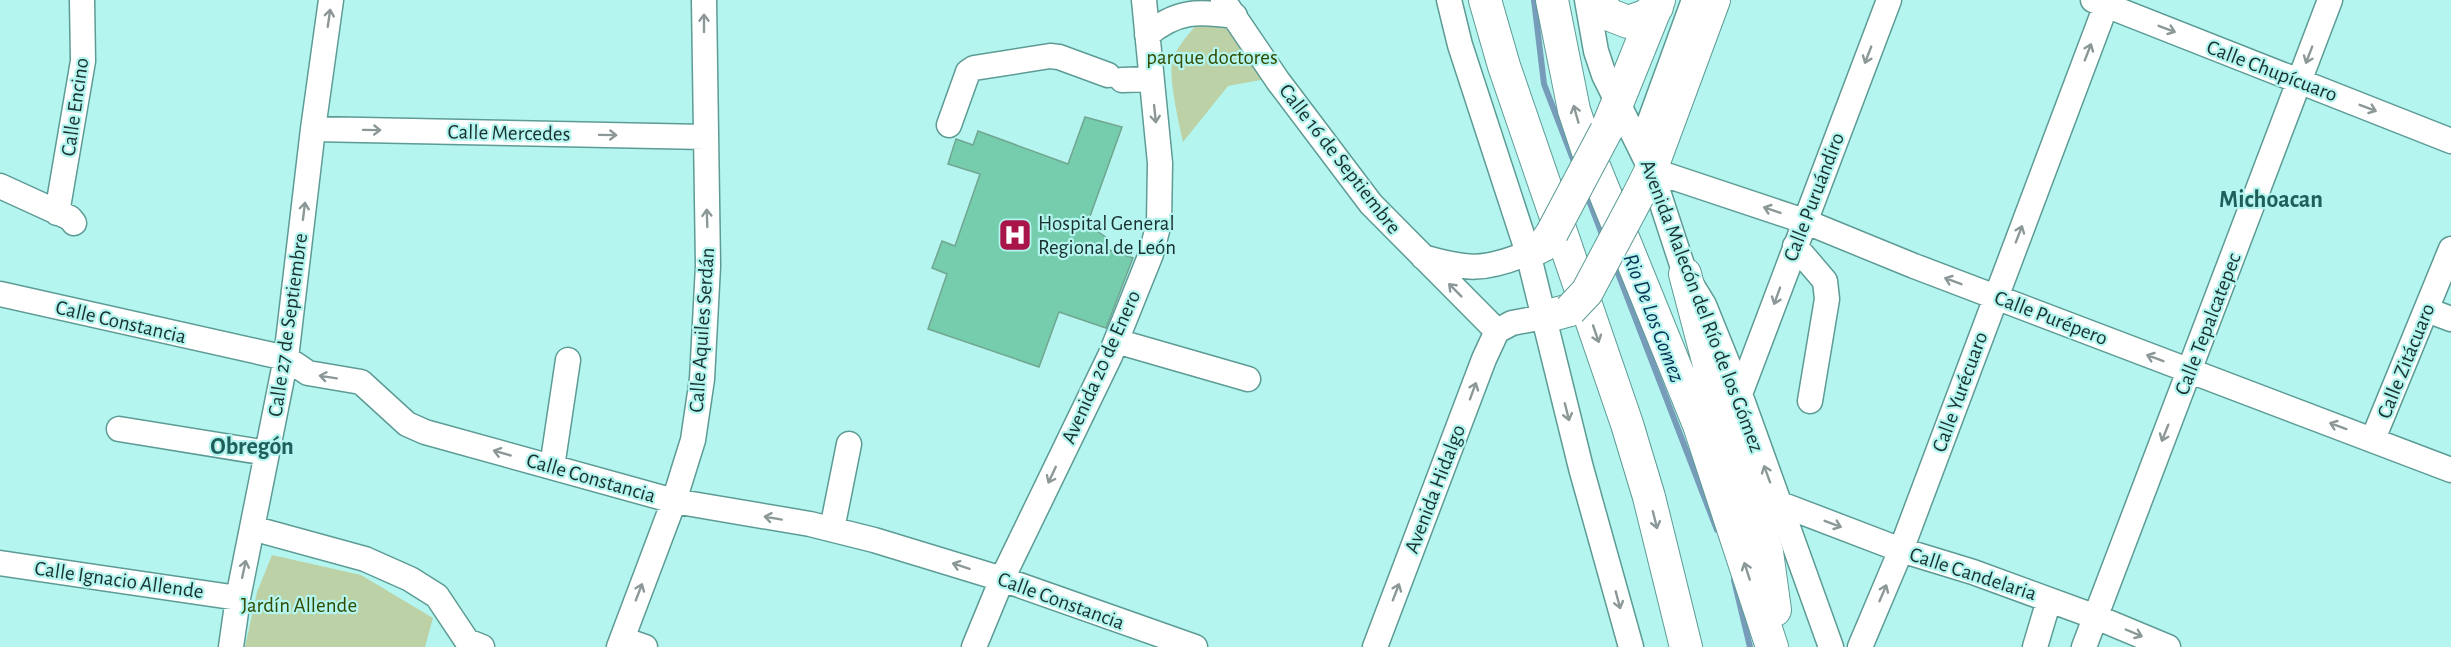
<svg xmlns="http://www.w3.org/2000/svg" width="2451" height="647" font-family="'Alegreya Sans',sans-serif">
<style>
.green{fill:#bcd1a5}
.lines{fill:none;stroke-linecap:round;stroke-linejoin:round}
.stream{stroke:#769cba;stroke-width:6}
.building{fill:#76cdad;stroke:#71a691;stroke-width:1.5}
.minor-casing{stroke:#5d9b95;stroke-width:27}
.major-casing{stroke:#5d9b95;stroke-width:34}
.minor{stroke:#fff;stroke-width:24}
.major{stroke:#fff;stroke-width:32}
.major-bridge-casing{stroke:#5d9b95;stroke-width:34;stroke-linecap:butt}
.major-bridge{stroke:#fff;stroke-width:32}
.oneway{stroke:#8c9898}
.labels{text-anchor:middle;dominant-baseline:central;stroke-width:4.5;stroke-linejoin:round;paint-order:stroke}
.park-label{font-size:21px;fill:#314b00;stroke:#b5f5ef}
.street-label{font-size:21px;fill:#193230;stroke:#b5f5ef}
.poi-label{font-size:21px;fill:#193230;stroke:#b5f5ef;text-anchor:start}
.water-label{font-size:22px;font-style:italic;fill:#083255;stroke:#b5f5ef}
.quarter-label{font-size:24px;font-weight:bold;fill:#1f5f5b;stroke:#b5f5ef}
</style>
<rect width="100%" height="100%" fill="#b5f5ef"/>
<!-- green -->
<path class="green" d="M1197,24L1227,26C1241,44 1250,62 1266,79L1228,86L1183,142C1179,123 1169,81 1172,63C1174,50 1189,34 1197,24Z
M272,555L361,575L433,618L425,647H245L257,592Z"/>
<g class="lines">
<!-- stream -->
<path class="stream" d="M1534,0L1544,84L1576,167
M1585,190L1603,237
M1614,263L1717,530
M1734,580L1750,647"/>
</g>
<!-- building -->
<path class="building" d="M1085,117L1122,127L1088,222L1095,224L1093,228L1107,238L1104,248L1133,258L1106,328L1059,312L1039,367L928,329L947,274L932,268L942,241L955,246L980,174L948,164L956,139L973,145L978,131L1068,164Z"/>
<g class="lines">
<defs>
<path id="minor" d="M1223,0L1278,81L1371,204L1497,331
M1449,0L1460,45L1528,253L1581,468L1631,647
M1587,0L1596,51L1604,75L1651,170L1685,274L1704,305L1740,394L1831,647
M2093,0L2451,141
M1147,35C1177,10 1198,11 1235,16
M1122,80L1151,79
M949,125L968,72L974,68L1050,56L1059,57L1108,75
M313,129L705,137
M1640,148L1694,0
M1651,170L1804,221L1914,266L2451,470
M0,186L70,218L74,223
M57,213L83,61L82,0
M1795,246L1825,281L1827,299L1810,401
M1423,257C1467,270 1484,271 1528,253
M0,294L286,358L308,373L361,382L407,424L425,432L674,501L810,524L874,540L1002,579L1195,647
M2427,310L2451,319
M1497,331L1512,323L1544,317
M1116,341L1248,379
M1740,394L1889,0
M119,429L267,453
M2373,439L2451,249
M552,467L568,360
M1778,503L1901,550L1973,572L2096,617L2168,647
M252,528L365,559L410,579L437,596L467,641L482,647
M832,529L849,444
M0,563L238,598
M622,639L645,647
M231,647L238,598L286,358L313,129L331,0
M619,647L674,501L693,440L702,379L708,266L704,0
M974,647L1002,579L1110,356L1151,254L1159,223L1160,163L1144,0
M1375,647L1484,359L1497,331
M1860,647L1901,550L2108,0
M2035,647L2049,600
M2084,647L2330,0"/>
<path id="major" d="M1485,0L1504,66L1627,424L1649,497L1686,647
M1552,0L1574,110L1587,149L1699,425L1772,647
M1596,0L1610,15L1628,22L1645,16L1657,7
M1606,131L1659,0
M1638,196L1651,170L1714,0
M1528,253L1544,245L1552,233
M1685,274L1709,365L1767,552L1775,610
M1544,317L1570,310"/>
</defs>
<!-- minor casing -->
<use href="#minor" class="minor-casing"/>
<!-- major casing -->
<use href="#major" class="major-casing"/>
<!-- minor -->
<use href="#minor" class="minor"/>
<!-- major -->
<use href="#major" class="major"/>
<defs>
<path id="major-bridge" d="M1552,233L1606,131
M1570,310L1587,292L1638,196"/>
</defs>
<!-- major-bridge casing -->
<use href="#major-bridge" class="major-bridge-casing"/>
<!-- major-bridge -->
<use href="#major-bridge" class="major-bridge"/>
</g>
<!-- one-way arrows -->
<defs><path id="oneway-shaft" d="M-6 0H5M1.5-3L5.5 0L1.5 3" fill="none" stroke-width="1.6" stroke-linecap="round" stroke-linejoin="round" transform="scale(1.5)"/></defs>
<g class="oneway">
<use href="#oneway-shaft" transform="translate(329 18) rotate(-82)"/>
<use href="#oneway-shaft" transform="translate(704 23) rotate(-90)"/>
<use href="#oneway-shaft" transform="translate(2167 29) rotate(21)"/>
<use href="#oneway-shaft" transform="translate(2088 52) rotate(-69)"/>
<use href="#oneway-shaft" transform="translate(1868 55) rotate(111)"/>
<use href="#oneway-shaft" transform="translate(2309 55) rotate(111)"/>
<use href="#oneway-shaft" transform="translate(2368 108) rotate(21)"/>
<use href="#oneway-shaft" transform="translate(1155 114) rotate(84)"/>
<use href="#oneway-shaft" transform="translate(1576 114) rotate(-106)"/>
<use href="#oneway-shaft" transform="translate(372 130) rotate(1)"/>
<use href="#oneway-shaft" transform="translate(608 135) rotate(1)"/>
<use href="#oneway-shaft" transform="translate(1772 210) rotate(-161)"/>
<use href="#oneway-shaft" transform="translate(304 211) rotate(-83)"/>
<use href="#oneway-shaft" transform="translate(707 218) rotate(-92)"/>
<use href="#oneway-shaft" transform="translate(2019 234) rotate(-69)"/>
<use href="#oneway-shaft" transform="translate(1953 281) rotate(-159)"/>
<use href="#oneway-shaft" transform="translate(1455 290) rotate(-135)"/>
<use href="#oneway-shaft" transform="translate(1777 296) rotate(110)"/>
<use href="#oneway-shaft" transform="translate(1596 334) rotate(71)"/>
<use href="#oneway-shaft" transform="translate(2155 358) rotate(-159)"/>
<use href="#oneway-shaft" transform="translate(328 377) rotate(-171)"/>
<use href="#oneway-shaft" transform="translate(1473 391) rotate(-70)"/>
<use href="#oneway-shaft" transform="translate(1567 412) rotate(76)"/>
<use href="#oneway-shaft" transform="translate(2338 426) rotate(-160)"/>
<use href="#oneway-shaft" transform="translate(2165 433) rotate(112)"/>
<use href="#oneway-shaft" transform="translate(502 453) rotate(-164)"/>
<use href="#oneway-shaft" transform="translate(1767 474) rotate(-110)"/>
<use href="#oneway-shaft" transform="translate(1052 475) rotate(115)"/>
<use href="#oneway-shaft" transform="translate(773 518) rotate(-170)"/>
<use href="#oneway-shaft" transform="translate(1655 520) rotate(76)"/>
<use href="#oneway-shaft" transform="translate(1833 524) rotate(21)"/>
<use href="#oneway-shaft" transform="translate(961 566) rotate(-162)"/>
<use href="#oneway-shaft" transform="translate(244 569) rotate(-78)"/>
<use href="#oneway-shaft" transform="translate(1747 571) rotate(-108)"/>
<use href="#oneway-shaft" transform="translate(639 592) rotate(-69)"/>
<use href="#oneway-shaft" transform="translate(1396 592) rotate(-69)"/>
<use href="#oneway-shaft" transform="translate(1883 593) rotate(-67)"/>
<use href="#oneway-shaft" transform="translate(1618 600) rotate(75)"/>
<use href="#oneway-shaft" transform="translate(2134 633) rotate(23)"/>
</g>
<!-- icons -->
<defs>
<symbol id="hospital-square" viewBox="-11 -11 22 22"><rect x="-9" y="-9" width="18" height="18" rx="4" fill="#a91449" stroke="#b5f5ef"/><path d="M-5-5h3v3.5h4V-5h3V5h-3V1.5h-4V5h-3Z" fill="#fff"/></symbol>
</defs>
<g fill-rule="evenodd">
<use href="#hospital-square" x="996" y="216" width="38" height="38"/>
</g>
<g class="labels">
<!-- park labels -->
<g class="park-label">
<text x="1212" y="57">parque doctores</text>
<text x="299" y="605">Jardín Allende</text>
</g>
<!-- street labels -->
<g class="street-label">
<text transform="translate(2272 71) rotate(21)">Calle Chupícuaro</text>
<text transform="translate(75 107) rotate(-82)">Calle Encino</text>
<text transform="translate(509 133) rotate(1)">Calle Mercedes</text>
<text transform="translate(1340 159) rotate(52)">Calle 16 de Septiembre</text>
<text transform="translate(1814 197) rotate(-69)">Calle Puruándiro</text>
<text transform="translate(1702 306) rotate(69)">Avenida Malecón del Río de los Gómez</text>
<text transform="translate(2051 318) rotate(21)">Calle Purépero</text>
<text transform="translate(121 322) rotate(13)">Calle Constancia</text>
<text transform="translate(2208 324) rotate(-69)">Calle Tepalcatepec</text>
<text transform="translate(288 325) rotate(-82)">Calle 27 de Septiembre</text>
<text transform="translate(702 330) rotate(-86)">Calle Aquiles Serdán</text>
<text transform="translate(2406 361) rotate(-68)">Calle Zitácuaro</text>
<text transform="translate(1101 367) rotate(-66)">Avenida 20 de Enero</text>
<text transform="translate(1960 392) rotate(-70)">Calle Yurécuaro</text>
<text transform="translate(591 478) rotate(16)">Calle Constancia</text>
<text transform="translate(1435 489) rotate(-69)">Avenida Hidalgo</text>
<text transform="translate(1973 574) rotate(18)">Calle Candelaria</text>
<text transform="translate(119 580) rotate(8)">Calle Ignacio Allende</text>
<text transform="translate(1061 601) rotate(20)">Calle Constancia</text>
</g>
<!-- poi labels -->
<g class="poi-label">
<text x="1038" y="223">Hospital General<tspan x="1038" dy="24">Regional de León</tspan></text>
</g>
<!-- water labels -->
<g class="water-label">
<text transform="translate(1654 318) rotate(69)">Rio De Los Gomez</text>
</g>
<!-- quarter labels -->
<g class="quarter-label">
<text x="2271" y="200">Michoacan</text>
<text x="252" y="447">Obregón</text>
</g>
</g>
</svg>
